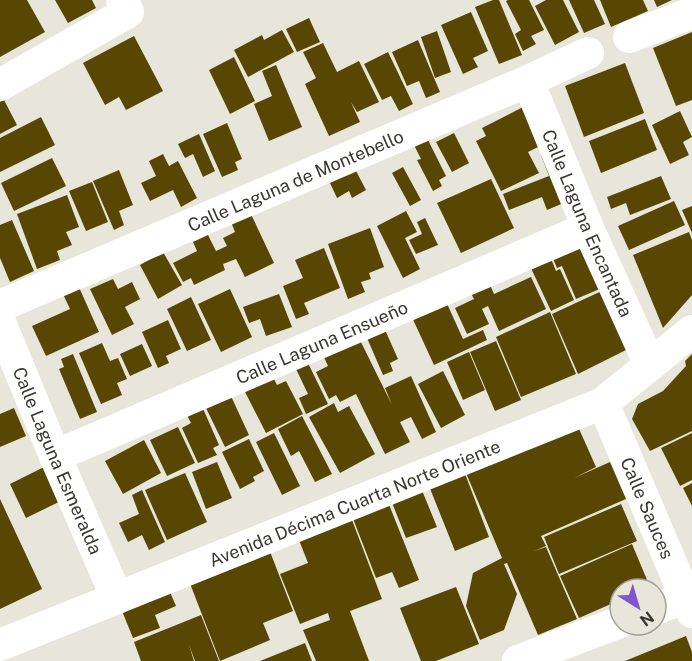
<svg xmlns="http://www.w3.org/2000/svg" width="692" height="661" font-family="'Public Sans',sans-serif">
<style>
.building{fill:#584702}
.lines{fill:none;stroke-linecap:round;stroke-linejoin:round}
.minor{stroke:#fff;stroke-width:32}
.labels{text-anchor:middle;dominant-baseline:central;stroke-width:6;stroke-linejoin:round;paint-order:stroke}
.street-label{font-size:18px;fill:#383733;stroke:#e8e5db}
</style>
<rect width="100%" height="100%" fill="#e8e5db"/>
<!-- building -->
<path class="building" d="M0,0H27L45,32L0,57Z
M55,0H92L96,8L68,23Z
M493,0H499L522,55L499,64L475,7Z
M508,0H529L544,30L531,36L536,44L523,51L515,34L521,30L506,1Z
M546,0H563L579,32L555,45L535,6Z
M569,0H594L605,24L584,33Z
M600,0H643L648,11L611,27Z
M654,0H672L657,7Z
M471,12L488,51L473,58L478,67L463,74L441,25Z
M309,18L320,42L297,52L286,29Z
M282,30L294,52L248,77L234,50L262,35L264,40Z
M437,31L451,72L435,78L421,37Z
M692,32V100L676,106L653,48Z
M134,36L163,91L126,110L119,97L105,105L83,63Z
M418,40L440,92L426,98L419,81L407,86L392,52Z
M323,43L337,72L359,61L379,102L357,112L351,102L360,122L329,136L305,84L316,78L303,52Z
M388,52L413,104L399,111L391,96L382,100L364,64Z
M234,57L255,101L230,114L209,70Z
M625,63L644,113L584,137L565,86Z
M276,65L302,127L269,141L254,104L272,96L262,71Z
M4,100L17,125L0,134V102Z
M523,107L542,145L528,152L539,173L501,191L476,141L486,136L482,128Z
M680,111L692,137L683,142L689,155L670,164L652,125Z
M41,117L55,145L0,172V138Z
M645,119L657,150L601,173L589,141Z
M227,123L242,159L235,162L238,170L222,177L203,134Z
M454,133L469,163L452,172L436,142Z
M199,134L215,171L203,177L193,154L185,158L178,144Z
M427,138L446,176L439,180L442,186L433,191L417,160L421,159L414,145Z
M546,152L566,202L547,210L542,197L509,210L503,194L549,176L541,155Z
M163,154L169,166L178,161L197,198L181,207L173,190L150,201L141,183L156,176L149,161Z
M52,158L66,186L14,211L1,183Z
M403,167L421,200L410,206L392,173Z
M355,169L366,190L352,198L349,191L337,198L330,183Z
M119,170L133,205L119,211L124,225L114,230L93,181Z
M661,176L671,199L630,215L626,203L611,209L607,197Z
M491,179L514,228L461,253L437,203Z
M92,182L108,222L86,231L69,191Z
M67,195L79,227L66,232L72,245L57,251L60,260L37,269L17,214Z
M674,201L685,225L629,250L618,226Z
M692,206V233L682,210Z
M406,211L417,232L405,238L420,269L403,278L377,226Z
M250,212L274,263L245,277L236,259L223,264L225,270L194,285L191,278L183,282L173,263L197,251L193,242L208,235L216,251L227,246L223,238L235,232L231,222Z
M425,218L438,245L416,254L409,240L422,234L417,222Z
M12,220L34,271L10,282L0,258V225Z
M370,228L384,267L369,273L371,279L361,282L365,292L348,299L328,244Z
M689,232L692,240V295L663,328L633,255Z
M582,242L602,288L576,299L562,266L557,268L552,256Z
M324,248L340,288L304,303L309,314L296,319L283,286L303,278L295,260Z
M163,252L182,285L158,299L140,265Z
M550,256L556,271L560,269L574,300L551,311L530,266Z
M531,277L546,309L499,331L488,306L482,309L489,324L467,334L455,308L474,299L469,290L488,280L494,294Z
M113,279L118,289L132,282L140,299L125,307L134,324L112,335L90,289Z
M78,285L99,332L46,356L32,326L70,309L62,292Z
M230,289L252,337L221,352L198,304Z
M606,289L632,347L578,374L552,314Z
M279,294L292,327L266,336L260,319L249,323L243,307Z
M191,297L211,340L187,351L167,309Z
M444,297L463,339L483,330L487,340L434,365L410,313Z
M550,312L576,374L521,397L496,337Z
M168,320L181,349L166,356L169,363L158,368L142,332Z
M382,323L398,359L390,363L393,371L383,375L364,331Z
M358,336L392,405L385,388L411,376L436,432L422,439L411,417L400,422L410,442L385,454L356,394L340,402L336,395L329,399L316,372L328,366L322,353Z
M496,341L521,400L495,411L470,352Z
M102,343L110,361L118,358L127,379L117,383L122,395L101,404L79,353Z
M142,344L152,366L130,376L120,354Z
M469,352L485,390L463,400L447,362Z
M73,354L97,412L80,419L59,369L64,367L61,359Z
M692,354V431L650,451L632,419L638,404L663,391L686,366L685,361Z
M308,363L328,404L306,414L299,398L308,394L296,369Z
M270,371L277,385L286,381L303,414L266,433L242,386Z
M443,371L465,415L441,428L418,384Z
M230,394L249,435L225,447L205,406Z
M334,403L338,412L349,406L375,454L340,473L309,417Z
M201,404L219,445L213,448L217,455L198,463L182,428L191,423L185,411Z
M14,408L26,436L0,447V414Z
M302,416L332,474L315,482L299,451L291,456L278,429Z
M576,422L596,467L574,478L610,462L626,499L541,536L546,546L534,551L546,547L577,619L538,635L507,563L504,564L517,594L504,630L480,640L466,606L473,573L502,558L466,473Z
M178,427L195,463L167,476L150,440Z
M274,433L300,486L282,495L256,442Z
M692,433V480L680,486L661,448Z
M249,439L264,471L253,477L255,481L240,489L222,452Z
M144,440L161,473L123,494L105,461Z
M217,462L232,498L206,509L192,472Z
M48,465L65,499L26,518L10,484Z
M464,471L489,537L455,551L429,486Z
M185,473L207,522L167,540L145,490Z
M419,483L437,527L406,538L389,495Z
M692,483V506L683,488Z
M142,490L165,542L149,550L142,535L128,542L119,523L139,514L132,495Z
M0,499L42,589L0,609Z
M388,502L419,580L399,588L392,572L376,578L352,516Z
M621,504L637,541L559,574L544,537Z
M352,520L382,599L350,611L369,661H316L303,630L330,620L328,613L300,624L280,574L308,563L299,540Z
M632,544L650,587L646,589H620V600L579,618L560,576Z
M269,549L293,611L263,623L270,640L220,661L189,581Z
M456,587L479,644L436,661H421L400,608Z
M170,592L176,606L155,615L160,628L133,638L122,611Z
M201,615L219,661H195L189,645L194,661H141L134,642Z
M686,636L692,652V661H625Z
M305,643L312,661H260Z"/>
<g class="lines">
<!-- minor -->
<g class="minor">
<path d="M629,37L692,13"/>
<path id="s1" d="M528,81L588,228L650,365"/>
<path d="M0,85L128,12L122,0"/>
<path id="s2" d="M0,306L528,81L588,53"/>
<path id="s3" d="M0,322L55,456L117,598"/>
<path id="s4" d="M603,403L692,612"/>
<path id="s5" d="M55,456L588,228"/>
<path d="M656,609L686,597"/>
<path id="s6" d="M0,645L603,403L692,331"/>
<path d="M518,661L620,622"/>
</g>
</g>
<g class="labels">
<!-- street labels -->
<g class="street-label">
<text stroke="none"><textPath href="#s2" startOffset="321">Calle Laguna de Montebello</textPath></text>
<text stroke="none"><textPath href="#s1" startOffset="154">Calle Laguna Encantada</textPath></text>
<text stroke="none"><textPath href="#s5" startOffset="290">Calle Laguna Ensueño</textPath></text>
<text stroke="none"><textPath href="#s3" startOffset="150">Calle Laguna Esmeralda</textPath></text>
<text stroke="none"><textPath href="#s6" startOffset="382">Avenida Décima Cuarta Norte Oriente</textPath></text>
<text stroke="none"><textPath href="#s4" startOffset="114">Calle Sauces</textPath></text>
</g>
</g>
<!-- north arrow -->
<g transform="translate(638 607) rotate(143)"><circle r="28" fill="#e8e5db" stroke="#a29f98" stroke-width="1.5"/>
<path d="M0-4.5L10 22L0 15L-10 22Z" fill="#8155ce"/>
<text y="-9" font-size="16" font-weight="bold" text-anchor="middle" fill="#383733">N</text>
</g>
</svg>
